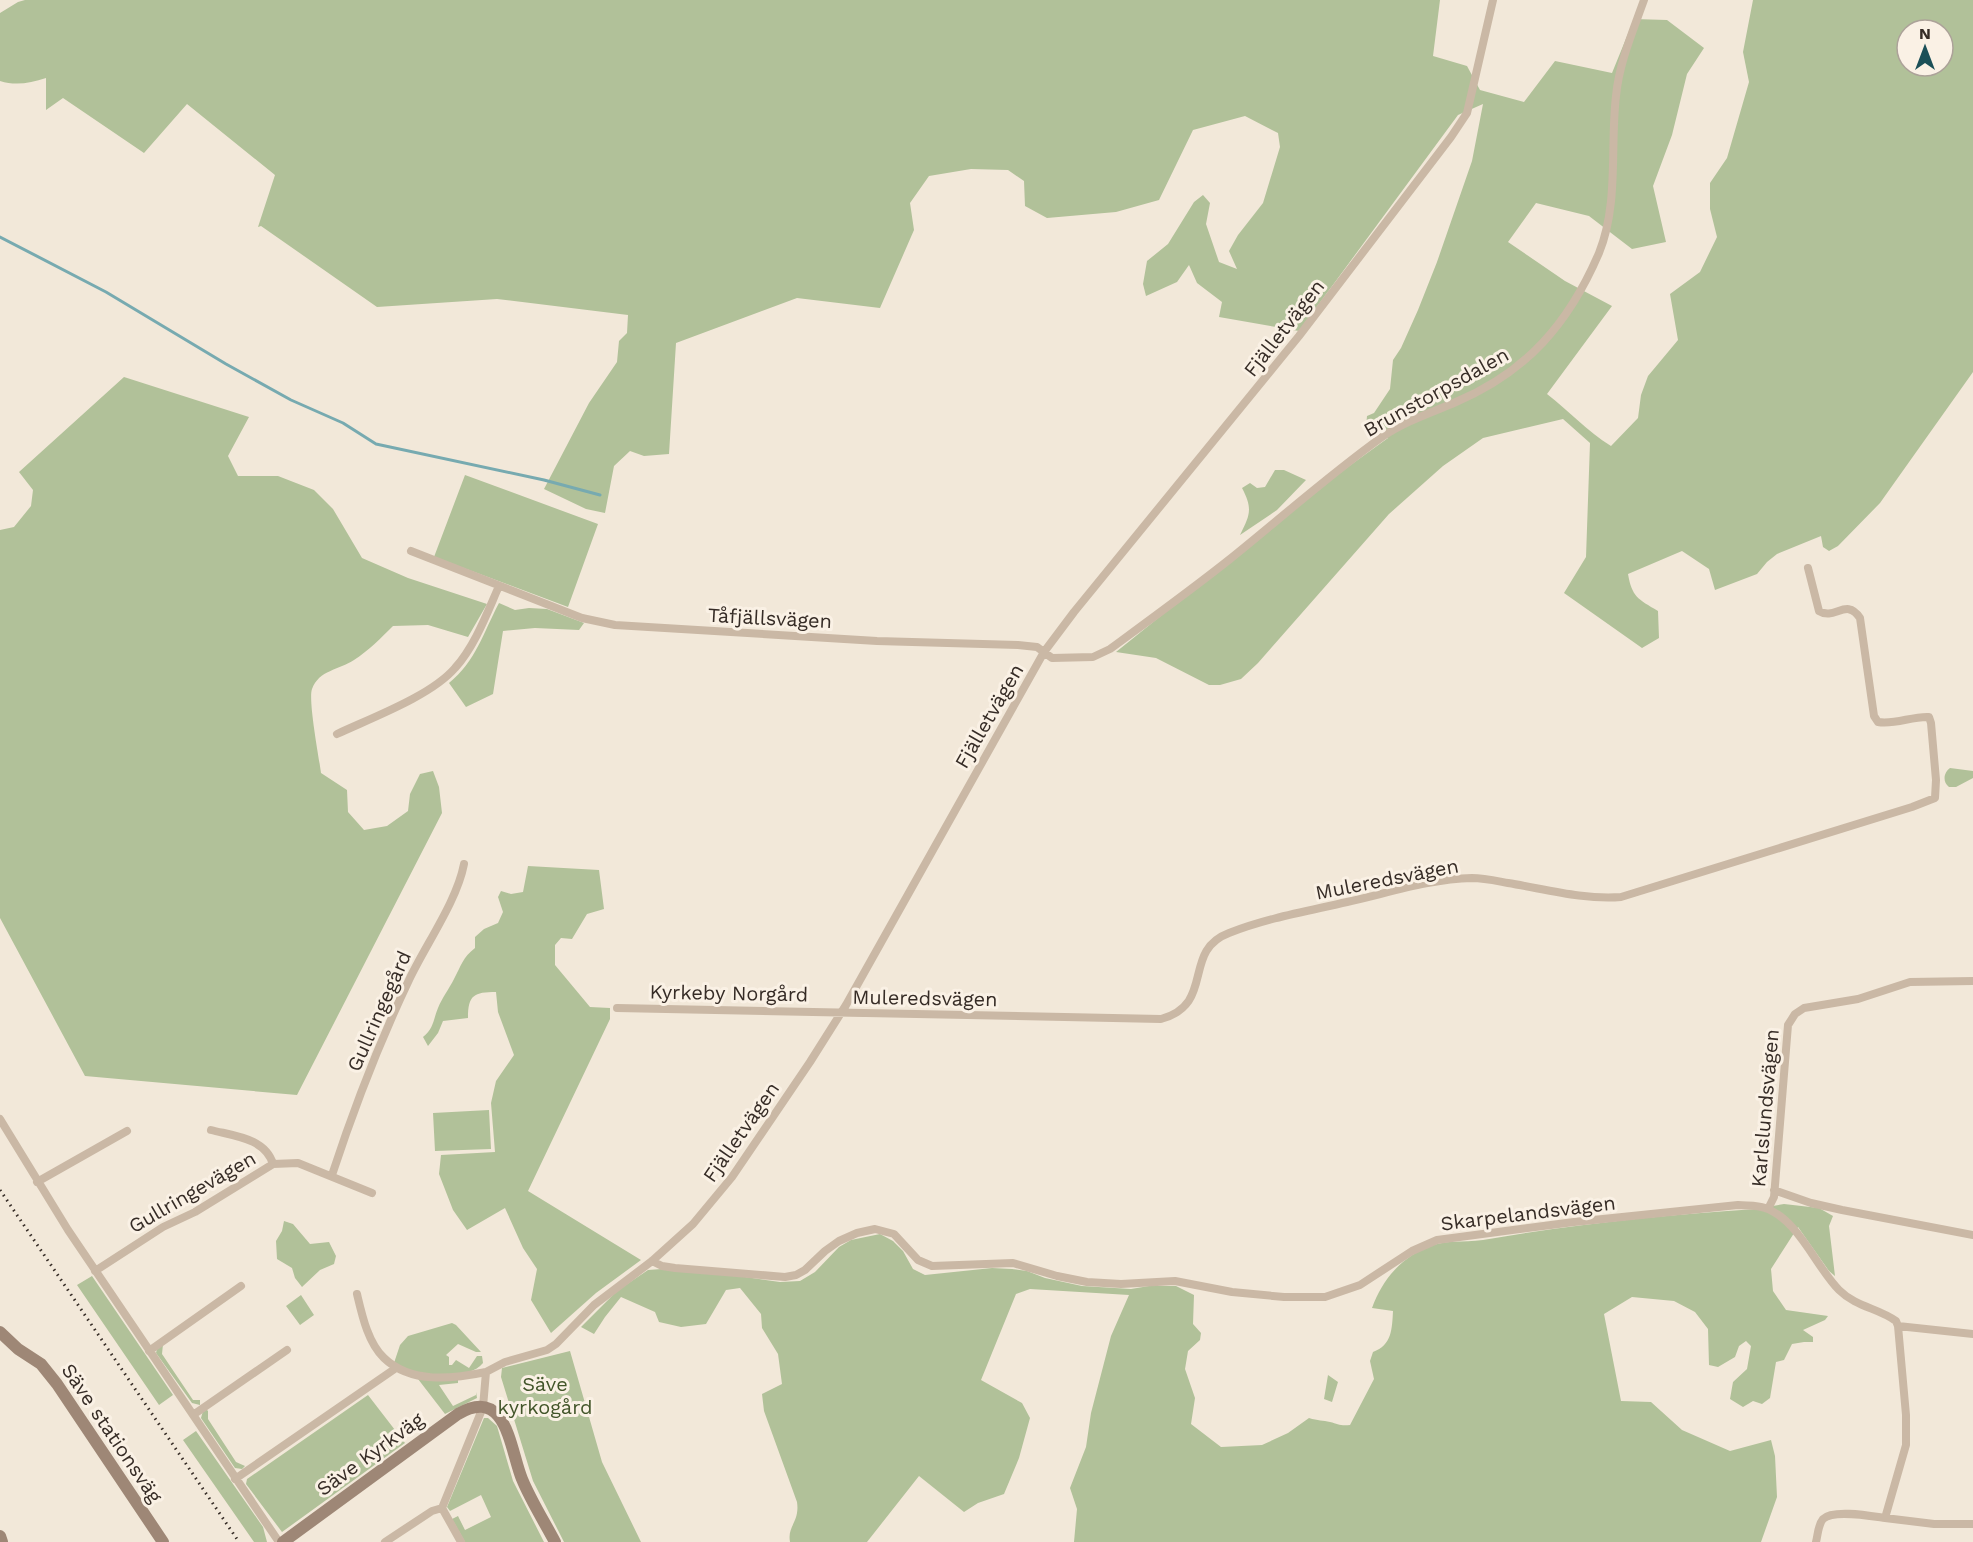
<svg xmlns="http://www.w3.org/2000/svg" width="1973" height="1542" font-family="'Work Sans',sans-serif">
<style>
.green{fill:#b1c199;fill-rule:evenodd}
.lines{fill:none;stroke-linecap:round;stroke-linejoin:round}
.stream{stroke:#77aab0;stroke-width:3}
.street{stroke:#cab8a5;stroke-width:8}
.secondary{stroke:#9e8776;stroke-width:12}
.rail{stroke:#362c26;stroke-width:3;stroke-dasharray:1.5 4.5;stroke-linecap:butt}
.labels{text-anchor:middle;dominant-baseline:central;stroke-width:6;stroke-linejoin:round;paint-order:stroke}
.street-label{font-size:20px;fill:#362c26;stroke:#faf1e5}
.park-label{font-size:20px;fill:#425529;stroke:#faf1e5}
</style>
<rect width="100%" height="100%" fill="#f2e8d9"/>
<!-- green -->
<path class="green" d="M25,0H1440L1433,56L1467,66L1480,90L1524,102L1555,61L1612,73L1634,19L1667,20L1704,48L1687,74L1672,135L1653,186L1666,242L1632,249L1589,216L1536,203L1508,242L1565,281L1612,306L1547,394C1569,411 1587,431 1611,446L1638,418L1641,395L1648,376L1678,340L1670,294L1700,272L1717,237L1710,209V183L1727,158L1749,82L1743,52L1753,0H1973V372L1880,503L1838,546L1829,551L1823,547L1821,536L1777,554L1767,562L1757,574L1715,590L1709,569L1682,551L1628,574C1632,597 1638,599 1658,611L1659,638L1642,648L1564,593L1586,557L1590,443L1563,419L1483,438L1443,466L1389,514L1258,663L1241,679L1220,685H1209L1156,658L1116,652L1323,485L1388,438C1380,427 1380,427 1366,428L1367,416L1374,413L1390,389L1393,360L1401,348L1418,310L1437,262L1472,161L1483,104L1458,115L1299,331L1219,317L1222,302L1197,283L1189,265L1177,282L1146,296L1143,284L1147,261L1168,244L1194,202L1203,195L1210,203L1206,224L1219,262L1237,269L1229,251L1238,235L1263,203L1280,147L1278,133L1245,116L1193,130L1159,200L1116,212L1047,218L1025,206L1024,181L1008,170L971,169L929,176L910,203L914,230L880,308L797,298L676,343L669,454L644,456L630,451L614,466L605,513L586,509L544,489L589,403L617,362L619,341L627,333L628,315L497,299L377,307L261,226L258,227L275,175L187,104L144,153L63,98L46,110V78C30,83 16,86 0,81V13L18,2ZM1907,30H1943V66H1907Z
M124,377L249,417L228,456L238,476H278L314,490L333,509L362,558L408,578L487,604L468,637L428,625L393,626C381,638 368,651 354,660C339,670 319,670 312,689C308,700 319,757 321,773L347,790L348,812L364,830L387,826L408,811L410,794L420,774L433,771L439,787L442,813L297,1095L85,1076L0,918V530L14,527L31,506L33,490L19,472Z
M1275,470H1284L1306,480L1277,510L1240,535C1250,515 1253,509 1242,488L1250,483L1257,488L1265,487Z
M465,475L598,524L568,607L434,557Z
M499,603L515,610L529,608L547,609L584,623L579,630L535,628L503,631L493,694L466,707L449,683C476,661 483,633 499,603Z
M1950,768L1973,771V778L1956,787H1949C1942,782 1944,772 1950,768Z
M528,866L599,870L604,909L587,914L572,939L561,938L555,945V965L590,1007L610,1008V1019L528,1191L641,1260L596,1293L551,1333L531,1300L537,1269L523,1248L505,1208L467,1230L453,1210L439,1174L441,1155L495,1152L491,1103L496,1081L514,1055L498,1012L496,992C474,992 468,995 468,1018L443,1021L438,1033L428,1046L423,1037C434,1028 433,1020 438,1008C442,998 449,989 454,979C461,966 463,957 475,948V937L484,929L498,923L503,912L498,897L501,891L511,894L523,892Z
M489,1110L491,1149L435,1151L433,1113Z
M1784,1204L1819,1208L1833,1216L1829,1226L1835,1276L1829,1271L1798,1227L1771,1269L1773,1291L1786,1310L1828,1316L1825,1320L1803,1330L1813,1337V1342H1804L1792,1344L1784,1360L1776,1362L1770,1398L1762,1404L1753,1401L1743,1407L1730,1399L1733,1382L1747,1369L1751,1346L1746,1341L1739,1346L1735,1357L1718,1367L1709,1365L1708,1329L1695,1312L1674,1301L1632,1297L1604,1314L1621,1401L1651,1402L1682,1430L1730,1451L1771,1440L1775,1456L1777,1497L1761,1542H1074L1077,1509L1070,1488L1086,1447L1091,1413L1111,1336L1129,1295L1030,1289L1016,1294L981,1380L1022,1403L1030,1418L1019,1458L1004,1494L978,1503L964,1512L919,1476L867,1542H790C787,1526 800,1522 797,1502L764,1411L762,1394L782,1384L778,1354L762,1328L761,1314L740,1288L726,1290L706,1324L681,1327L659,1322L655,1312L621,1297L605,1317L594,1334L581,1327L617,1291L648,1270L662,1269L725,1274L780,1282L800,1281L815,1272L839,1247L851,1240L880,1234L893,1241L903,1251L913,1269L925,1275L992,1268L1012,1269L1027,1271L1045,1278L1082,1286L1131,1289L1149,1286H1176L1194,1295L1193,1324L1201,1333L1200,1340L1188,1351L1185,1369L1195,1398L1191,1424L1221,1447L1262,1445L1288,1433L1309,1418C1318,1421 1323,1420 1330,1422C1338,1424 1340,1426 1350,1425L1374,1379L1370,1361L1373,1352C1392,1345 1392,1329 1393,1311L1372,1308C1382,1281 1398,1261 1425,1248C1444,1239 1463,1243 1483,1240C1573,1224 1665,1215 1756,1209Z
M284,1221L293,1224L310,1244L329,1242L336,1256L334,1264L320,1270L302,1287L295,1278L292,1268L277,1259L276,1241L282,1231Z
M92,1276L173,1395L159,1405L77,1285Z
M301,1295L314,1315L300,1325L286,1306Z
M452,1323L456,1325L481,1352H476L458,1344L446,1355L449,1357V1365H452L456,1360L469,1368L477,1356H482L483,1363C471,1379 430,1376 412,1371C406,1369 400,1365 394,1363L400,1345L408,1336Z
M163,1344L162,1354L193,1400H200V1405L192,1403L156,1353L157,1349Z
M570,1351L602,1462L641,1542H564L533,1481L501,1377L502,1368Z
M1328,1375L1338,1382L1332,1402L1324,1399Z
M418,1379L458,1380V1383L439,1385L453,1406L476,1395V1392L477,1398L445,1414Z
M368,1395L405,1443L282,1532L246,1484L247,1479Z
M206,1409L208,1411V1419L236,1462L245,1466L242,1469L235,1468L203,1421L201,1418L203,1411Z
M484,1418H488L497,1426L513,1481L544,1542H465L452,1519L458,1516L465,1530L491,1517L481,1495L450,1511L447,1507Z
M196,1431L263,1527L267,1542H254L183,1440Z"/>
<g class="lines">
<!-- stream -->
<path class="stream" d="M0,237L106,292L226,364L291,400L343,423L376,444L544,480L600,495"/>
<!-- street -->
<path class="street" d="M411,551L582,618L615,625L877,641L1018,645L1037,647L1052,658L1093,657L1110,649C1151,619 1191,590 1230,559C1281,518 1329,475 1382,437C1405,421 1431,413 1456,402C1527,372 1569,323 1599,253C1619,204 1610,146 1616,96C1619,63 1633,31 1644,0
M337,734C371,718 431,696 455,668C475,646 487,613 499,586
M617,1008L1161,1019C1216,1004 1181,951 1229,933C1267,918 1308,911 1347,902C1388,893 1430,879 1472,878C1484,878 1497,881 1508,883C1545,889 1584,900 1621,897L1912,807L1935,798L1936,780L1931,723L1929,717C1912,716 1895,725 1878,722L1874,716L1860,618C1846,597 1835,621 1819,611L1808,568
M0,1119L68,1230L279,1542
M211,1130C234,1136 265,1138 273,1164
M332,1175C354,1108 379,1043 409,980C426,944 457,901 464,864
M37,1182L127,1131
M1774,1190L1811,1203L1842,1210L1973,1235
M1768,1209L1774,1197L1788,1025L1795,1014L1804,1008L1858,999L1910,982L1973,981
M652,1261L662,1266L675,1268L785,1277L796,1275L805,1270L825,1251L839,1241L857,1233L875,1229L894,1234L918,1260L932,1266L1013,1263L1057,1276L1087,1282L1121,1284L1175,1281L1232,1292L1284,1297H1325L1360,1285L1412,1251L1437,1240L1574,1222L1738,1205C1747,1206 1757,1205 1765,1208C1798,1219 1816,1267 1839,1290C1856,1307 1878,1308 1896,1321L1898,1326L1973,1334
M95,1271L163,1227L195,1212L273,1164L298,1163L372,1193
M357,1294C362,1315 368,1343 384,1358C411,1384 452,1379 486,1372
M149,1351L241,1286
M193,1415L287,1350
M235,1479L396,1368
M1885,1518L1934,1524H1973
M385,1542L432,1511L442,1508
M461,1542L442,1508L483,1407L486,1372L505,1362L547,1350L556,1344L594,1305L652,1261L693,1224L732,1177L810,1062L846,1005L1044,652L1074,612L1299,336L1451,137L1467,113L1493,0
M1816,1542C1818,1534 1818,1525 1823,1519C1833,1509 1871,1516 1885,1518L1906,1445V1415L1898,1326"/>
<!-- secondary -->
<path class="secondary" d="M0,1332L18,1349L41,1364L57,1384L163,1542
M0,1536L2,1542
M283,1542L458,1414C507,1385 510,1450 522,1479C531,1501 544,1521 555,1542"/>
<!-- rail -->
<path class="rail" d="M0,1190L239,1542"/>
</g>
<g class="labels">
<!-- street labels -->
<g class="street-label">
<text transform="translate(1284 328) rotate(-52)">Fjälletvägen</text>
<text transform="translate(1436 392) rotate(-29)">Brunstorpsdalen</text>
<text transform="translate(770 618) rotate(3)">Tåfjällsvägen</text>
<text transform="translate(989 716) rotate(-60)">Fjälletvägen</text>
<text transform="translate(1387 879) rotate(-11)">Muleredsvägen</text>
<text transform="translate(729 993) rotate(1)">Kyrkeby Norgård</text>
<text transform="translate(925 998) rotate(1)">Muleredsvägen</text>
<text transform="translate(379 1011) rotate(-66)">Gullringegård</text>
<text transform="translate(1765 1108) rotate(-85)">Karlslundsvägen</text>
<text transform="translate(741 1132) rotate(-55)">Fjälletvägen</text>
<text transform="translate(192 1192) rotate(-30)">Gullringevägen</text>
<text transform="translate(1528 1213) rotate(-7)">Skarpelandsvägen</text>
<text transform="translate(112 1433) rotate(56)">Säve stationsväg</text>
<text transform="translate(370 1454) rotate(-36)">Säve Kyrkväg</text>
</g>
<!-- park labels -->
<g class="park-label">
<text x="545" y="1384">Säve<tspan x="545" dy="23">kyrkogård</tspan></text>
</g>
</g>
<!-- north arrow -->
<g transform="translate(1925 48)"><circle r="28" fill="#faf1e5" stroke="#aca299" stroke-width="1.5"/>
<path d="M0-4.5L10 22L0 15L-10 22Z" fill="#1b5058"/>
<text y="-9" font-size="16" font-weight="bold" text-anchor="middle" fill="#362c26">N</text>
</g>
</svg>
